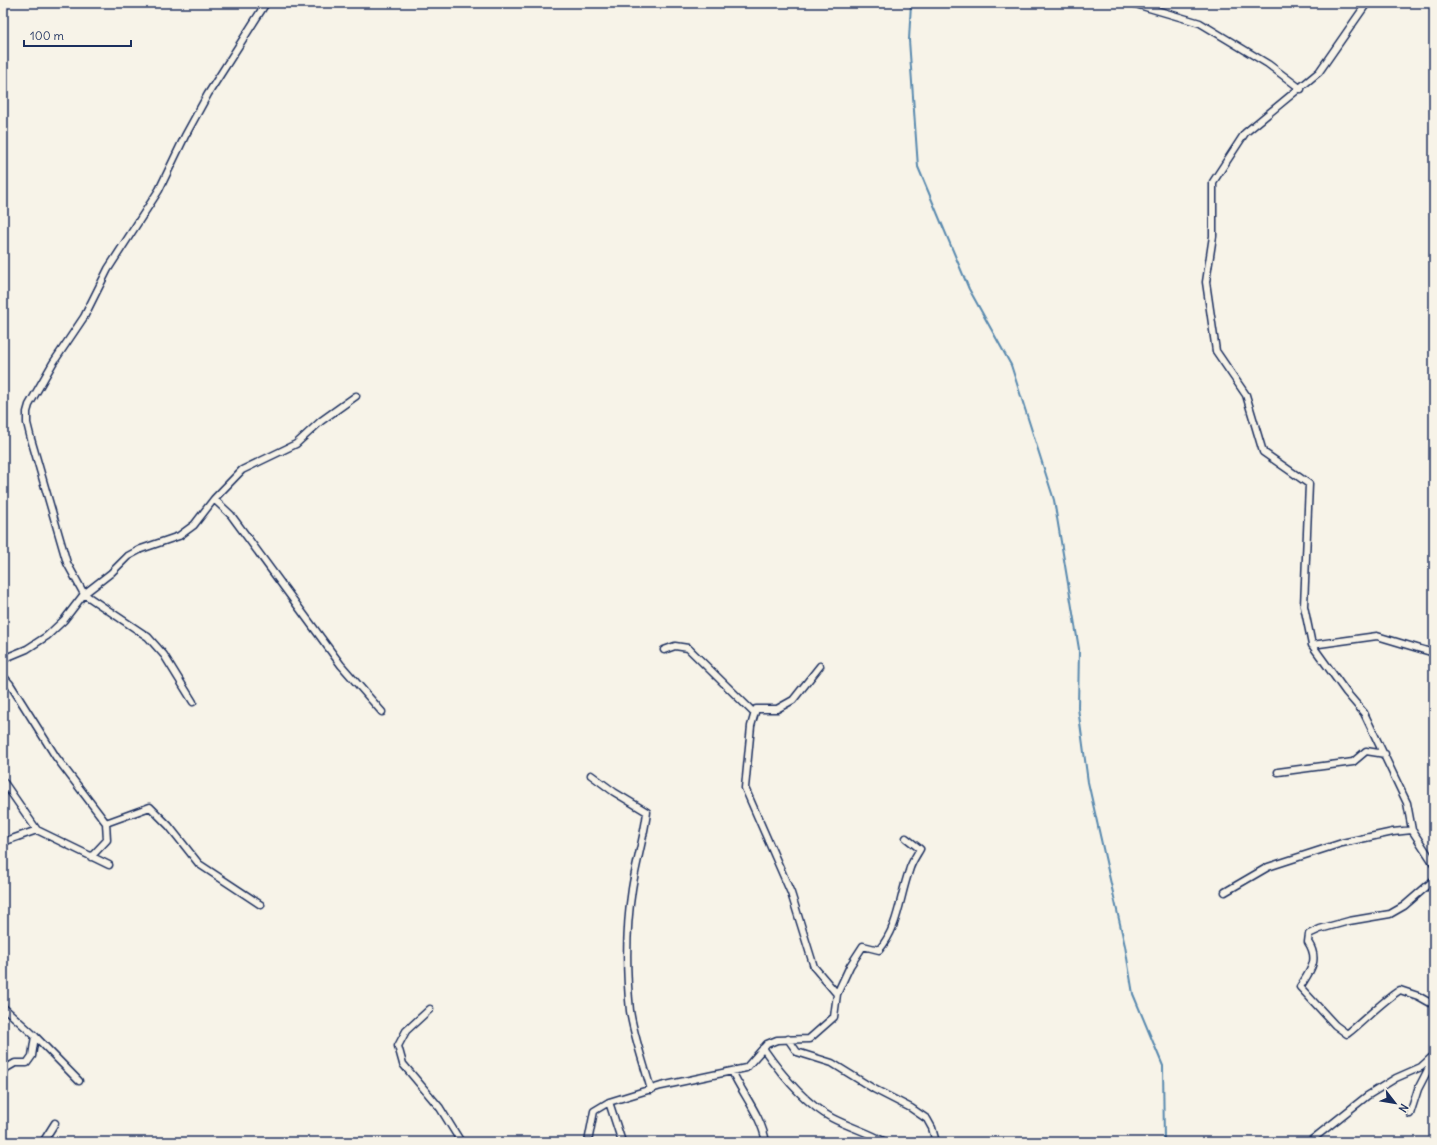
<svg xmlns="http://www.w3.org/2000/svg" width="1437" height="1145" font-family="Delius,sans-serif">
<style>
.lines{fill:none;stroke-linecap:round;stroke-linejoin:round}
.stream{stroke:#5989ae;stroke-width:2}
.minor-casing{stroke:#1b2f5e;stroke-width:9}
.minor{stroke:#f7f3e8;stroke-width:6}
</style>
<rect width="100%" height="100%" fill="#f7f3e8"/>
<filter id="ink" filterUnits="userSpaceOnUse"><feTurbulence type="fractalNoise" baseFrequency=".025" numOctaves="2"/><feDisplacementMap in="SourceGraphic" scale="8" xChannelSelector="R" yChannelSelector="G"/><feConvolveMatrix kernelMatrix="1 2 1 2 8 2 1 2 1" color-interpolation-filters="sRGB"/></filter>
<g filter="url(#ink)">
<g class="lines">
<!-- stream -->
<path class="stream" d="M911,3L909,40L918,167L969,289L1011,365L1054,500L1079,649L1078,708L1088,782L1125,946L1133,994L1163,1066L1164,1142"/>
<defs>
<path id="minor" d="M1132,3L1200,23L1268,64L1301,89
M1367,3L1319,72L1245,133L1213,182V236L1206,282L1216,351L1246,395L1263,452L1309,484L1304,606L1312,645L1346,692L1364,713L1407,803L1412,830L1434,864
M214,499L231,515L341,665L382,712
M1312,645L1377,636L1434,653
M664,650L675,646L688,648L754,713
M3,659L27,649L47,636L64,620L84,594L111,573L128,556L141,549L179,536L194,525L214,499L242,470L296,444L321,421L356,396
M820,666L793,700L777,709H756L751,726L745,788L791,893L814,967L837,994
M3,676L10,684L56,757L106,823L107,840L91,857
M193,702L164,655L148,637L84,594L67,563L31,439L27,423V412L29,405L53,363L84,317L108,269L159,190L185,136L208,94L266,3
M1278,772L1353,762L1366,751L1385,754
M591,775L614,792L647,812C644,838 636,863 632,889C626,928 626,971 630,1011C634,1037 644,1064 651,1090
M3,781L37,830L109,865
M106,823L150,807L169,826L199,864L261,905
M3,844L6,841L37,830
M1434,880L1404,906L1390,914L1349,921L1320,929L1309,934L1308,942C1320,960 1310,971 1300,987L1335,1025L1347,1034C1365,1020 1381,1002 1400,990L1418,996L1434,1005
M1225,892L1268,867L1342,843L1393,832L1412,830
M3,1007L35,1036L79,1081
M430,1009L406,1031L398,1046L403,1064L440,1108L461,1142
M788,1039L797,1052L832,1063L874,1089L911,1108L927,1119L932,1128L936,1142
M763,1048C781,1074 804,1103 832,1118C849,1127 868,1132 885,1142
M3,1070L15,1063H27L32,1056L35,1036
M732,1071C743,1095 761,1115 766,1142
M609,1102L622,1142
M1410,1114L1418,1089L1434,1058
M43,1142L55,1123
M588,1142L594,1111L609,1102L661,1086L746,1068L767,1044L777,1040L809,1039L834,1017L837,994L850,966L863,946L879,950C899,926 899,899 909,871C911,863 916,856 920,849L906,838
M1309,1142L1367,1096L1396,1078L1421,1067L1434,1055"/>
</defs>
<!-- minor casing -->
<use href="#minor" class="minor-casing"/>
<!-- minor -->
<use href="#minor" class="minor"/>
</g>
</g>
<!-- margin -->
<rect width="1437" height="1145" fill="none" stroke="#f7f3e8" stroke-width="16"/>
<rect x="8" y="8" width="1421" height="1129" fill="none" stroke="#1b2f5e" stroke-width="1.5" filter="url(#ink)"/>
<!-- north arrow -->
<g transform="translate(1395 1103) rotate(121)" stroke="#f7f3e8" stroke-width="3" paint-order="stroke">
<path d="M0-3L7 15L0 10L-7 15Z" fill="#1b2f5e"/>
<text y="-6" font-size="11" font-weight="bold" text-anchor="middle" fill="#1b2f5e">N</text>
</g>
<!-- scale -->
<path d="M24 40v6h107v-6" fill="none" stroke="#1b2f5e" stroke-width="2"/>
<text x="30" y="40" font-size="12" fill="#1b2f5e" stroke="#f7f3e8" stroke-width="3" paint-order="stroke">100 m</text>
</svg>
